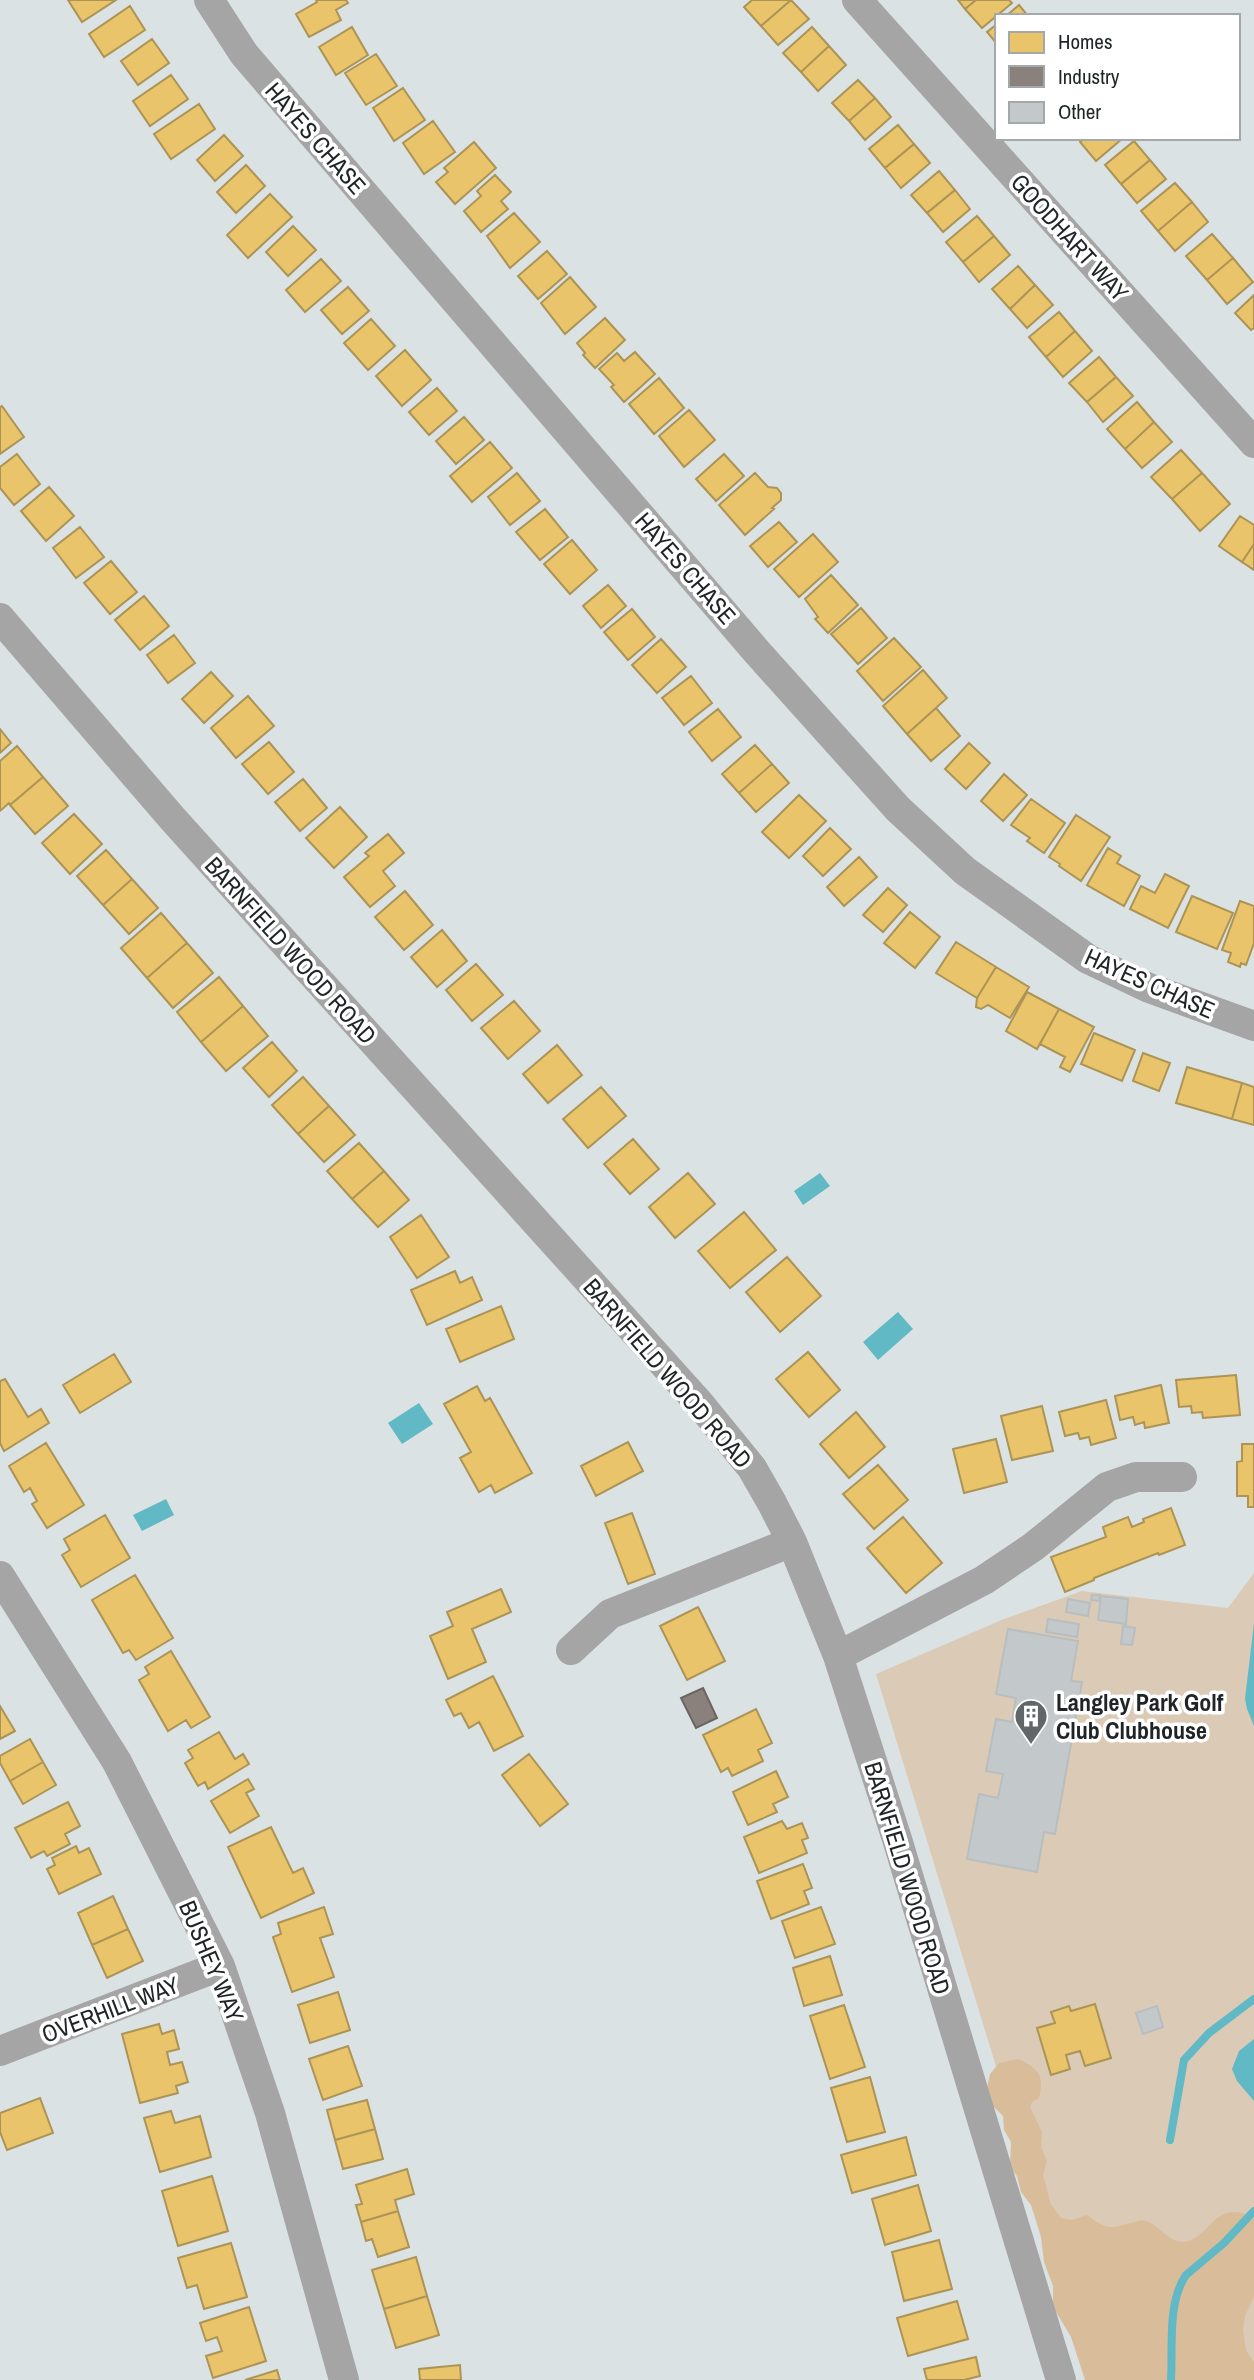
<svg xmlns="http://www.w3.org/2000/svg" width="1254" height="2380" font-family="'Archivo Narrow',sans-serif">
<style>
.green{fill:#dbcab5}
.forest{fill:#d9bd9b}
.water{fill:#60b9c4}
.homes{fill:#e9c46a;stroke:#ac9456;stroke-width:2}
.industry{fill:#8a817c;stroke:#6a6562;stroke-width:2}
.lines{fill:none;stroke-linecap:round;stroke-linejoin:round}
.stream{stroke:#60b9c4;stroke-width:8}
.building{fill:#c3c9ca;stroke:#b8bebf;stroke-width:2}
.minor{stroke:#a4a5a4;stroke-width:30}
.labels{text-anchor:middle;dominant-baseline:central;stroke-width:7;stroke-linejoin:round;paint-order:stroke}
.street-label{font-size:24px;fill:#1f2526;stroke:#fff}
.poi-label{font-size:24px;font-weight:bold;fill:#1f2526;stroke:#fff;text-anchor:start}
</style>
<rect width="100%" height="100%" fill="#dbe2e4"/>
<!-- green -->
<path class="green" d="M1254,1573V2380L1043,2220L876,1674L1004,1619L1082,1591L1228,1608Z"/>
<!-- forest -->
<path class="forest" d="M1018,2059C1038,2068 1045,2075 1039,2098L1032,2102L1030,2107L1042,2132L1041,2147L1047,2161L1043,2175L1051,2204L1061,2218L1072,2220L1087,2215C1104,2228 1109,2230 1130,2223C1131,2223 1140,2220 1141,2220C1158,2221 1166,2242 1183,2242C1204,2241 1212,2212 1233,2212C1239,2212 1247,2214 1254,2216V2297L1245,2316L1243,2330L1246,2350L1254,2362V2380H1085L1071,2337L1053,2307V2286L1044,2262L1041,2237L1031,2205L1021,2192L1017,2176L1010,2167L1011,2142L1004,2130L1003,2116L992,2105L987,2088L990,2074L999,2063Z"/>
<!-- water -->
<path class="water" d="M820,1173L830,1186L803,1205L794,1191Z
M898,1312L913,1329L878,1360L863,1342Z
M419,1403L433,1424L402,1444L388,1423Z
M166,1499L174,1515L142,1531L133,1515Z
M1254,1623V1726L1247,1709L1245,1699Z
M1254,2039V2101L1237,2081L1232,2069L1239,2051Z"/>
<!-- homes -->
<path class="homes" d="M68,0H116L82,22Z
M316,0H346L348,3L336,10L341,20L309,37L296,14L317,2Z
M752,0H791L761,26L744,7Z
M791,0L809,19L778,45L761,26Z
M958,0H976L965,9Z
M976,0H1009L1012,3L982,28L965,9Z
M1019,5L1028,16H1006Z
M130,6L145,30L104,57L89,34Z
M997,24V44L987,32Z
M352,27L368,55L336,75L319,47Z
M812,27L829,46L801,72L783,53Z
M152,39L169,63L138,85L121,61Z
M829,46L846,65L818,91L801,72Z
M376,54L397,86L366,105L345,73Z
M171,75L188,99L150,126L133,101Z
M858,80L875,98L849,121L832,103Z
M403,88L425,120L394,141L373,108Z
M875,98L891,117L865,140L849,121Z
M199,104L215,129L171,159L154,134Z
M433,121L455,152L424,174L403,143Z
M898,125L914,144L885,168L869,149Z
M224,135L243,156L215,181L197,160Z
M1085,138H1123L1096,161L1080,142Z
M1134,141L1150,160L1121,184L1105,165Z
M474,142L496,168L455,204L436,182L448,172L444,168Z
M914,144L930,163L901,188L885,168Z
M1150,160L1166,179L1137,203L1121,184Z
M246,165L265,186L236,213L217,192Z
M939,171L955,190L927,213L911,195Z
M495,175L511,192L501,201L508,209L481,232L464,211L481,196L477,191Z
M1175,183L1192,202L1158,231L1141,211Z
M955,190L970,209L943,232L927,213Z
M270,194L292,217L248,258L227,235Z
M1192,202L1208,222L1175,251L1158,231Z
M514,213L540,242L510,268L487,236Z
M977,216L994,236L963,262L946,242Z
M293,226L316,250L288,276L266,252Z
M1212,234L1233,258L1207,280L1186,256Z
M994,236L1010,255L979,282L963,262Z
M547,251L567,274L538,299L518,276Z
M1233,258L1253,282L1227,304L1207,280Z
M321,259L341,281L305,312L286,290Z
M1018,266L1035,285L1010,309L992,289Z
M570,277L596,307L565,334L541,303Z
M1035,285L1053,305L1027,328L1010,309Z
M348,287L369,311L342,334L321,310Z
M1254,295V328L1251,330L1235,313Z
M1059,312L1075,331L1046,357L1029,337Z
M605,318L625,340L595,368L583,355L585,353L577,343Z
M371,319L395,346L368,370L344,343Z
M1075,331L1092,351L1063,377L1046,357Z
M405,350L431,380L402,406L376,376Z
M635,352L655,374L624,402L611,387L614,385L599,369L617,353L624,361Z
M1099,357L1116,377L1087,402L1069,383Z
M1116,377L1133,396L1103,422L1087,402Z
M659,378L684,408L654,434L629,404Z
M437,388L457,411L429,435L409,412Z
M1137,402L1154,422L1125,449L1107,429Z
M2,406L24,437L0,454V407Z
M689,410L715,440L684,467L659,436Z
M464,417L484,440L456,464L436,441Z
M1154,422L1172,442L1142,468L1125,449Z
M490,442L512,468L472,502L450,476Z
M1181,450L1202,473L1172,499L1151,477Z
M17,454L40,484L14,505L0,488V467Z
M724,454L744,476L716,501L696,479Z
M517,473L540,501L510,525L488,497Z
M755,473L768,487L777,488L781,493V500L772,508L774,509L745,535L719,505Z
M1202,473L1230,504L1200,531L1172,499Z
M49,487L74,516L46,541L21,511Z
M545,509L568,537L540,560L516,532Z
M1240,516L1254,525V544L1242,562L1219,546Z
M779,522L797,542L768,567L750,546Z
M80,527L104,557L76,578L53,548Z
M813,534L838,562L799,597L774,569Z
M572,540L597,570L570,594L544,564Z
M1254,544V570L1242,562Z
M111,561L137,592L110,614L84,583Z
M831,575L858,605L828,633L815,619L818,617L805,599Z
M608,585L626,606L601,628L583,606Z
M144,596L169,626L140,650L115,620Z
M861,608L887,638L858,664L831,634Z
M632,609L655,637L628,660L604,632Z
M174,635L195,663L168,683L147,655Z
M894,638L921,667L883,701L857,671Z
M661,639L686,667L657,693L632,665Z
M923,670L947,698L907,734L883,706Z
M211,672L233,696L204,723L182,699Z
M691,676L712,703L684,725L662,698Z
M248,696L274,726L236,758L211,728Z
M936,708L960,736L931,761L907,734Z
M718,709L741,737L712,761L689,732Z
M0,729L11,743L0,753Z
M269,742L294,772L268,794L242,764Z
M969,743L990,763L966,789L945,769Z
M755,745L772,764L739,793L722,774Z
M17,746L43,777L10,805L9,803L0,811V761Z
M772,764L789,783L756,812L739,793Z
M1004,774L1027,795L1003,821L981,801Z
M43,777L68,806L35,834L10,805Z
M303,779L327,808L300,831L275,802Z
M799,795L826,821L789,858L762,832Z
M1031,799L1065,823L1044,853L1027,841L1030,838L1011,825Z
M340,807L367,837L334,868L306,838Z
M74,814L102,844L70,874L42,843Z
M1076,815L1110,837L1081,881L1059,866L1060,864L1049,857Z
M830,828L851,849L823,876L803,856Z
M388,834L404,853L383,871L395,886L370,907L344,877L369,856L365,853Z
M1108,848L1121,856L1117,863L1140,876L1124,906L1087,885Z
M106,850L132,879L103,905L77,876Z
M859,857L877,877L844,906L827,887Z
M1165,874L1189,886L1168,928L1130,909L1141,886L1155,893Z
M132,879L158,908L129,934L103,905Z
M888,888L907,905L883,932L863,915Z
M405,891L433,925L404,950L375,917Z
M1192,896L1233,913L1217,949L1176,932Z
M1240,901L1254,906V943L1246,965L1241,963L1240,967L1228,962L1231,953L1222,950Z
M910,912L940,937L915,968L884,943Z
M161,913L187,943L147,978L121,948Z
M442,930L467,961L437,987L411,957Z
M956,942L996,967L977,998L936,973Z
M187,943L213,973L173,1008L147,978Z
M476,964L503,995L472,1021L446,990Z
M996,967L1029,987L1010,1018L988,1005L981,1009L976,1007L977,998Z
M219,977L243,1006L201,1042L177,1012Z
M1027,992L1059,1009L1037,1049L1006,1031Z
M514,1001L540,1031L508,1059L481,1028Z
M243,1006L268,1036L226,1071L201,1042Z
M1059,1009L1094,1027L1070,1072L1060,1067L1065,1057L1040,1044Z
M1094,1033L1135,1050L1122,1081L1081,1064Z
M272,1042L297,1071L269,1097L243,1068Z
M557,1045L582,1075L548,1103L523,1074Z
M1143,1053L1170,1063L1159,1091L1133,1081Z
M1187,1067L1242,1083L1232,1119L1176,1103Z
M303,1077L329,1106L298,1134L272,1105Z
M1242,1083L1254,1087V1125L1232,1119Z
M601,1087L626,1116L588,1148L563,1119Z
M329,1106L355,1135L324,1162L298,1134Z
M633,1139L659,1169L630,1194L604,1164Z
M359,1143L384,1171L352,1199L327,1171Z
M384,1171L409,1200L378,1227L352,1199Z
M688,1173L715,1204L675,1238L649,1207Z
M744,1212L776,1250L730,1288L698,1251Z
M421,1215L449,1257L417,1278L390,1237Z
M787,1257L821,1296L780,1332L746,1292Z
M455,1271L460,1283L472,1277L482,1300L427,1325L411,1290Z
M501,1306L514,1339L460,1362L446,1329Z
M808,1352L840,1390L809,1417L776,1379Z
M114,1354L131,1382L80,1413L63,1385Z
M1236,1375L1240,1415L1203,1418L1202,1412L1192,1413L1191,1406L1179,1407L1176,1380Z
M5,1379L28,1417L41,1409L49,1423L4,1451L0,1443V1381Z
M1161,1385L1169,1423L1145,1428L1144,1422L1135,1425L1133,1417L1120,1420L1115,1396Z
M477,1386L485,1401L490,1398L532,1473L495,1493L491,1485L479,1492L460,1458L471,1452L444,1404Z
M1106,1400L1116,1438L1091,1445L1089,1437L1080,1439L1078,1433L1065,1436L1059,1412Z
M1042,1406L1053,1451L1012,1460L1001,1416Z
M856,1412L885,1447L849,1478L820,1444Z
M996,1439L1007,1482L964,1493L953,1449Z
M628,1442L643,1471L596,1496L581,1466Z
M46,1443L84,1505L47,1528L32,1504L37,1501L30,1488L24,1492L9,1466Z
M1242,1444H1254V1507H1248V1496H1237V1462L1242,1461Z
M878,1465L908,1500L874,1529L843,1494Z
M1171,1508L1185,1545L1159,1555L1158,1553L1094,1578V1580L1065,1592L1051,1557L1106,1537L1103,1527L1128,1517L1132,1527L1144,1522L1143,1519Z
M632,1513L655,1574L628,1584L605,1523Z
M105,1515L130,1558L81,1587L62,1555L70,1550L64,1539Z
M903,1517L942,1563L906,1593L867,1548Z
M135,1575L173,1638L136,1660L129,1650L123,1653L92,1600Z
M501,1589L511,1612L472,1629L486,1662L448,1679L430,1636L453,1626L447,1612Z
M698,1607L725,1661L687,1680L660,1626Z
M171,1651L210,1717L191,1728L186,1720L168,1731L139,1680L149,1674L145,1667Z
M493,1676L523,1736L494,1751L479,1722L469,1728L461,1713L454,1716L446,1700Z
M0,1706L15,1731L0,1739Z
M756,1709L772,1743L758,1750L763,1761L732,1776L728,1768L721,1772L703,1735Z
M219,1732L235,1759L243,1754L249,1764L208,1789L205,1782L198,1786L185,1763L193,1758L188,1750Z
M30,1739L43,1762L10,1781L0,1763V1756Z
M529,1754L568,1804L540,1826L502,1775Z
M43,1762L56,1785L23,1804L10,1781Z
M776,1771L788,1797L773,1804L777,1812L748,1825L733,1792Z
M248,1779L254,1789L246,1793L259,1816L230,1833L211,1801Z
M68,1802L80,1826L65,1834L70,1844L47,1856L44,1851L31,1858L15,1828Z
M782,1821L787,1829L802,1823L808,1838L802,1840L807,1853L759,1873L744,1837Z
M271,1827L293,1873L303,1868L314,1893L261,1918L228,1847Z
M76,1846L79,1853L89,1848L101,1874L59,1894L47,1869L55,1865L52,1858Z
M803,1864L812,1888L804,1891L809,1904L771,1919L757,1881Z
M113,1896L128,1929L92,1945L78,1913Z
M324,1907L333,1934L320,1938L334,1977L292,1992L273,1937L281,1934L278,1923Z
M821,1907L835,1944L795,1958L782,1921Z
M128,1929L143,1961L107,1978L92,1945Z
M830,1956L842,1995L804,2006L793,1968Z
M338,1992L350,2030L310,2043L298,2005Z
M1095,2004L1111,2058L1085,2066L1080,2051L1066,2055L1070,2069L1051,2075L1037,2028L1055,2023L1051,2012L1069,2006L1071,2011Z
M844,2005L865,2067L830,2079L810,2016Z
M159,2024L162,2034L174,2030L179,2049L167,2052L170,2065L182,2062L188,2082L176,2086L178,2093L140,2103L122,2034Z
M348,2046L362,2086L323,2100L309,2059Z
M870,2077L885,2132L847,2142L831,2088Z
M40,2098L53,2133L7,2150L0,2132V2113Z
M367,2100L375,2129L335,2140L327,2110Z
M171,2111L175,2123L200,2116L211,2157L160,2172L144,2118Z
M375,2129L383,2159L343,2169L335,2140Z
M906,2137L916,2175L852,2193L841,2155Z
M407,2169L414,2194L395,2200L398,2211L361,2222L356,2205L362,2204L356,2185Z
M212,2176L228,2231L178,2246L162,2191Z
M918,2185L931,2231L885,2245L872,2199Z
M398,2211L409,2247L378,2257L372,2239L366,2241L361,2222Z
M939,2240L952,2289L904,2301L892,2252Z
M231,2243L247,2297L204,2309L197,2285L187,2288L178,2258Z
M416,2257L427,2296L384,2309L372,2270Z
M427,2296L439,2335L396,2348L384,2309Z
M957,2301L968,2339L908,2356L897,2318Z
M249,2307L266,2361L213,2378L206,2356L222,2351L217,2337L206,2341L200,2323Z
M976,2357L980,2376L964,2380H927L924,2369Z
M460,2365L461,2380H420L419,2369Z
M277,2370L280,2380H245Z"/>
<!-- industry -->
<path class="industry" d="M703,1688L717,1718L696,1728L681,1698Z"/>
<g class="lines">
<!-- stream -->
<path class="stream" d="M1170,2140L1184,2060L1209,2033L1254,1999
M1171,2380C1173,2347 1167,2303 1186,2275L1224,2243L1254,2211"/>
</g>
<!-- building -->
<path class="building" d="M1092,1595H1100L1099,1601L1091,1600Z
M1101,1596L1128,1599L1126,1624L1098,1620Z
M1068,1599L1090,1603L1088,1616L1066,1612Z
M1048,1619L1079,1624L1077,1637L1046,1632Z
M1123,1626L1135,1628L1132,1645L1121,1644Z
M1008,1629L1078,1641L1071,1681L1082,1682L1055,1834L1044,1832L1037,1872L967,1859L979,1794L998,1798L1003,1774L986,1771L996,1719L1012,1722L1016,1698L996,1694Z
M1157,2006L1163,2027L1143,2034L1136,2013Z"/>
<g class="lines">
<!-- minor -->
<path class="minor" d="M209,0L244,54L757,652L898,809L965,871L1088,959L1149,988L1254,1026
M857,0L1254,443
M0,618L172,818L699,1403L752,1468L772,1503L792,1542L838,1656L897,1839L1061,2380
M0,1576L117,1762L220,1966L270,2113L344,2380
M571,1650L610,1614L792,1542
M838,1656L984,1580L1033,1547L1107,1487L1136,1477H1182
M0,2051L220,1966"/>
</g>
<!-- icons -->
<defs>
<symbol id="building-pin" viewBox="-11 -11 22 30"><path d="M0 17L-7.5 6A9.5 9.5 0 1 1 7.5 6Z" fill="#616768" stroke="#fff"/><path d="M-4-6H4V6H1V3H-1V6H-4ZM-2.5-4.3h1.7v1.8h-1.7ZM.8-4.3h1.7v1.8H.8ZM-2.5-1h1.7V.8h-1.7ZM.8-1h1.7V.8H.8Z" fill="#fff"/></symbol>
</defs>
<g fill-rule="evenodd">
<use href="#building-pin" x="1012" y="1697" width="38" height="52"/>
</g>
<g class="labels">
<!-- street labels -->
<g class="street-label">
<text transform="translate(316 138) rotate(49)">HAYES CHASE</text>
<text transform="translate(1070 237) rotate(48)">GOODHART WAY</text>
<text transform="translate(686 568) rotate(49)">HAYES CHASE</text>
<text transform="translate(291 950) rotate(48)">BARNFIELD WOOD ROAD</text>
<text transform="translate(1150 983) rotate(24)">HAYES CHASE</text>
<text transform="translate(668 1373) rotate(49)">BARNFIELD WOOD ROAD</text>
<text transform="translate(908 1878) rotate(73)">BARNFIELD WOOD ROAD</text>
<text transform="translate(212 1961) rotate(67)">BUSHEY WAY</text>
<text transform="translate(110 2009) rotate(-21)">OVERHILL WAY</text>
</g>
<!-- poi labels -->
<g class="poi-label">
<text x="1056" y="1702">Langley Park Golf<tspan x="1056" dy="28">Club Clubhouse</tspan></text>
</g>
</g>
<!-- legend -->
<rect x="995" y="14" width="245" height="126" fill="#ffffff" stroke="#a5a8a8" stroke-width="2"/>
<rect x="1009" y="32" width="35" height="21" fill="#e9c46a" stroke="#a5a8a8" stroke-width="2"/>
<text x="1058" y="49" font-size="21" fill="#1f2526">Homes</text>
<rect x="1009" y="66" width="35" height="21" fill="#8a817c" stroke="#a5a8a8" stroke-width="2"/>
<text x="1058" y="84" font-size="21" fill="#1f2526">Industry</text>
<rect x="1009" y="102" width="35" height="21" fill="#c3c9ca" stroke="#a5a8a8" stroke-width="2"/>
<text x="1058" y="119" font-size="21" fill="#1f2526">Other</text>
</svg>
